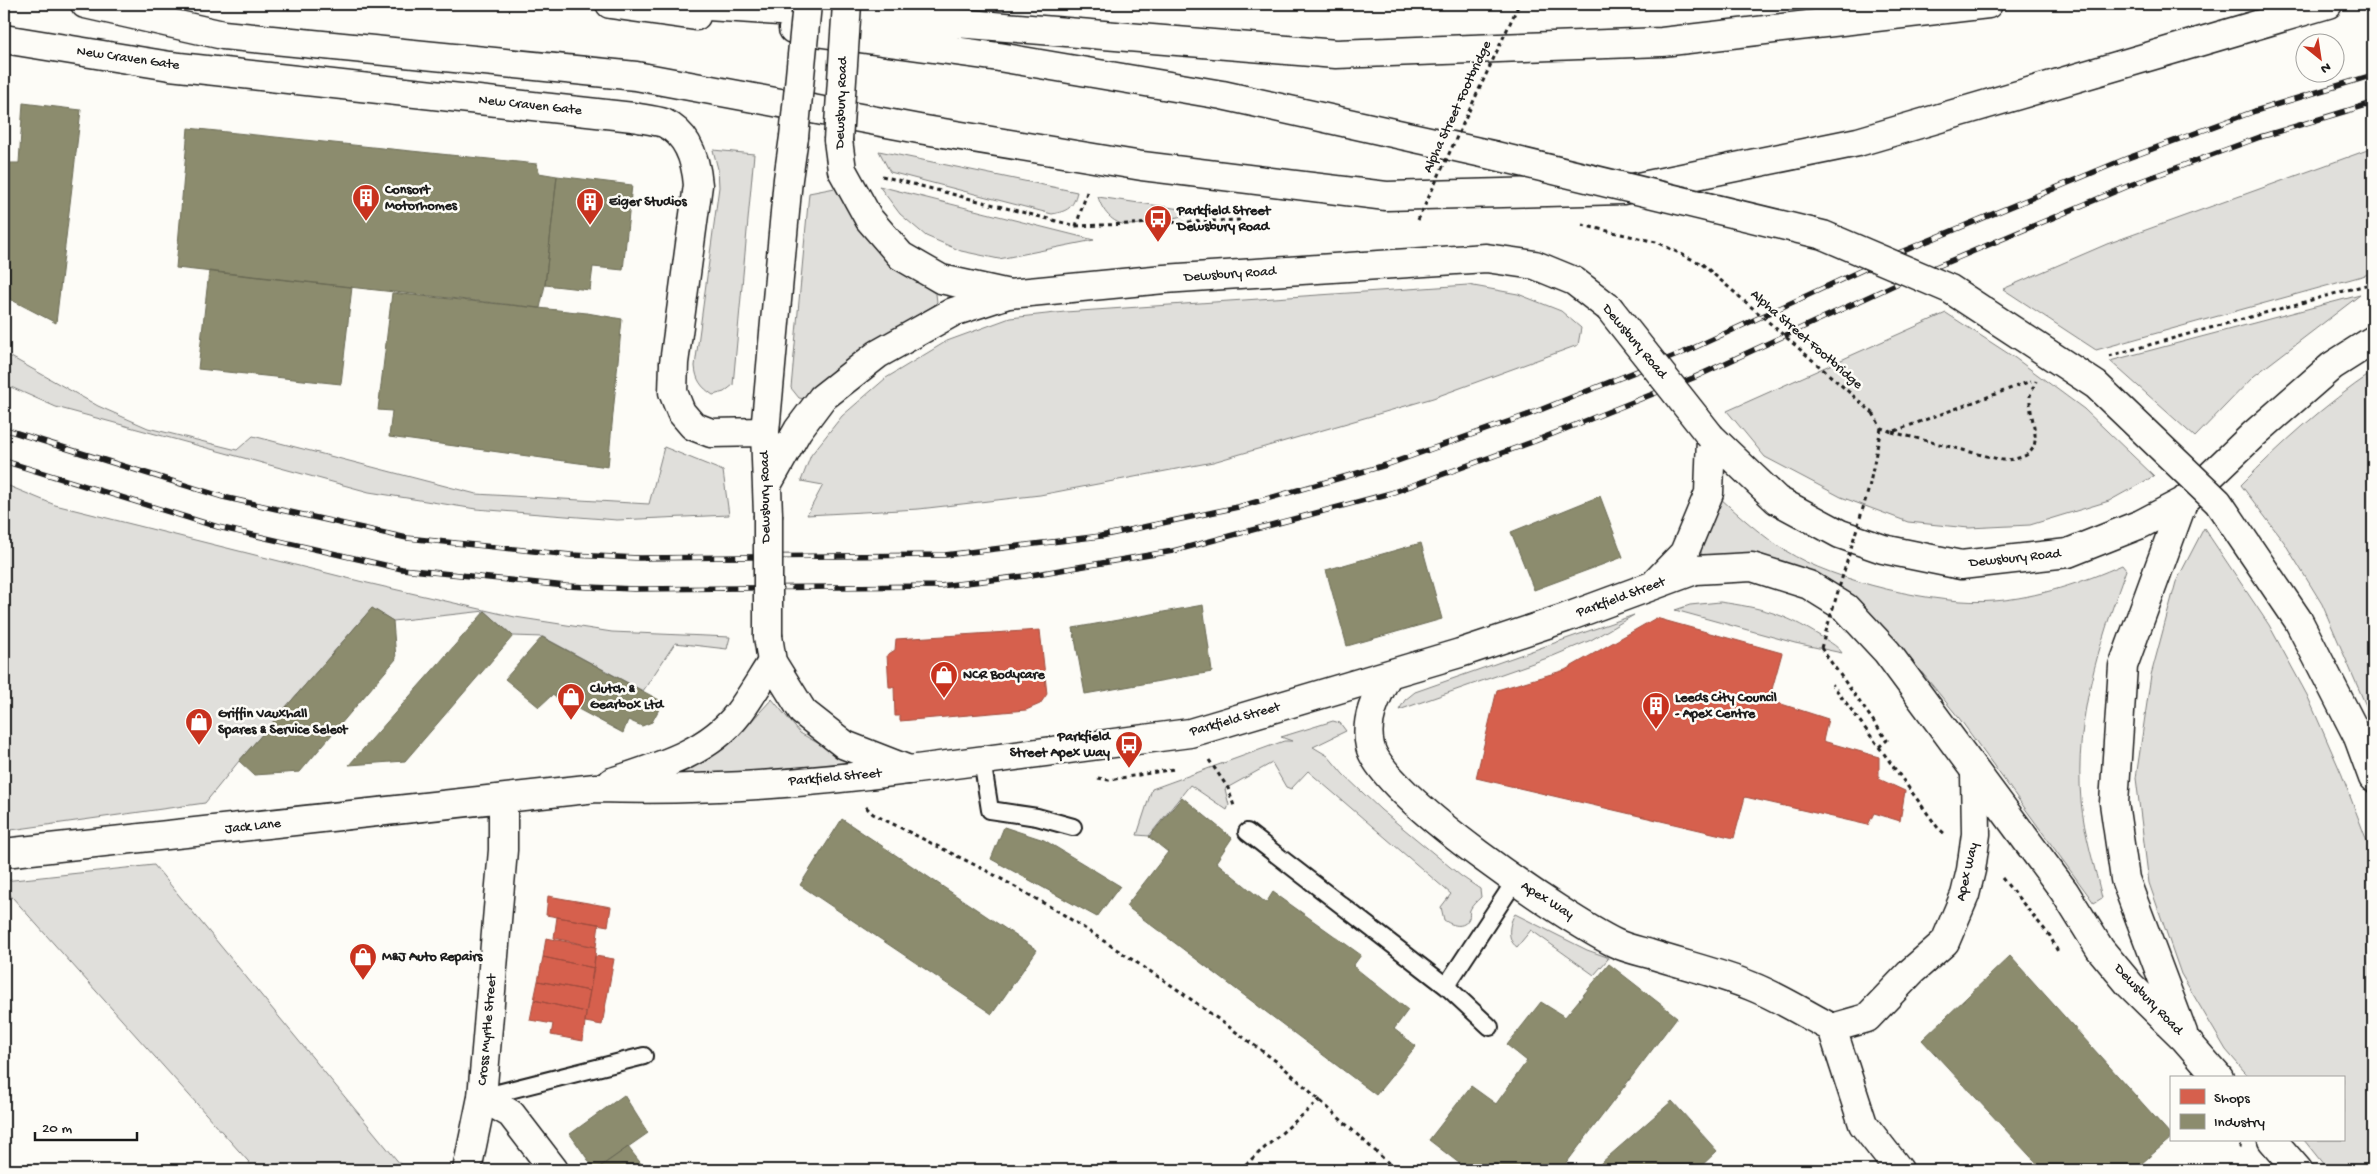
<svg xmlns="http://www.w3.org/2000/svg" width="2377" height="1174" font-family="'Gochi Hand',sans-serif">
<style>
.green{fill:#e0dfdb;stroke:#7e7e7c}
.shops{fill:#d6604d;stroke:#9e4c3e}
.industry{fill:#8c8c6e;stroke:#6a6a55}
.lines{fill:none;stroke-linecap:round;stroke-linejoin:round}
.lane-casing{stroke:#1c1c1c;stroke-width:20}
.street-casing{stroke:#1c1c1c;stroke-width:31}
.secondary-casing{stroke:#1c1c1c;stroke-width:31}
.primary-casing{stroke:#1c1c1c;stroke-width:31}
.highway-casing{stroke:#1c1c1c;stroke-width:31}
.path{stroke:#1c1c1c;stroke-width:3;stroke-dasharray:4 4;stroke-linecap:butt}
.lane{stroke:#fdfcf7;stroke-width:16}
.street{stroke:#fdfcf7;stroke-width:28}
.secondary{stroke:#fdfcf7;stroke-width:28}
.primary{stroke:#fdfcf7;stroke-width:28}
.highway{stroke:#fdfcf7;stroke-width:28}
.rail-casing{stroke:#1c1c1c;stroke-width:5.5}
.rail{stroke:#fdfcf7;stroke-width:4;stroke-dasharray:11;stroke-linecap:butt}
.primary-bridge-casing{stroke:#1c1c1c;stroke-width:31;stroke-linecap:butt}
.highway-bridge-casing{stroke:#1c1c1c;stroke-width:31;stroke-linecap:butt}
.path-bridge{stroke:#1c1c1c;stroke-width:3;stroke-dasharray:4 4;stroke-linecap:butt}
.primary-bridge{stroke:#fdfcf7;stroke-width:28}
.highway-bridge{stroke:#fdfcf7;stroke-width:28}
.labels{text-anchor:middle;dominant-baseline:central;stroke-width:5;stroke-linejoin:round;paint-order:stroke}
.street-label{font-size:14px;fill:#1c1c1c;stroke:#fdfcf7}
.poi-label{font-size:14px;font-weight:bold;fill:#1c1c1c;stroke:#fdfcf7;text-anchor:start}
</style>
<rect width="100%" height="100%" fill="#fdfcf7"/>
<filter id="ink" filterUnits="userSpaceOnUse"><feTurbulence type="fractalNoise" baseFrequency=".02" numOctaves="2"/><feDisplacementMap in="SourceGraphic" scale="10" xChannelSelector="R" yChannelSelector="G"/><feConvolveMatrix kernelMatrix="1 2 1 2 8 2 1 2 1" color-interpolation-filters="sRGB"/></filter>
<g filter="url(#ink)">
<!-- green -->
<path class="green" d="M2373,148V273L2096,350L2003,289L2107,244Z
M713,150L754,154L733,385L724,392L713,395C701,387 696,380 695,366L719,187L718,169Z
M879,151L1077,192C1073,208 1068,211 1052,214L890,172Z
M879,186L1094,240L999,259L961,251L926,236L900,214Z
M840,187L888,262L936,294L937,302L933,306L865,346L805,399L799,398L791,388L809,193Z
M1098,197L1201,212C1181,216 1146,225 1128,225C1112,224 1102,210 1098,197Z
M1468,285L1518,294L1561,311L1581,328L1578,345L1433,398L1213,462L1040,495L919,509L807,515L823,485L801,481L811,455L842,416L886,378L947,341L1010,318L1065,312Z
M2360,295L2254,376L2195,437L2110,361Z
M1946,313L2015,358L2084,409L2154,476L2109,501L2030,525L1969,528L1908,522L1841,497L1765,457L1727,411Z
M4,353L98,406L148,428L237,450L253,436L476,494L649,504L664,447L723,471L729,515L617,520L476,509L369,492L56,407L4,384Z
M2373,372V722L2322,604L2284,542L2241,485C2282,443 2324,405 2373,372Z
M4,484L55,505L363,582L515,617L612,632L730,637L727,649L675,643L643,691L543,637L513,636L485,611L393,621L372,608L239,761L205,803L4,831Z
M1720,498C1741,517 1762,536 1786,551C1833,581 1938,606 1994,601C2036,598 2084,582 2122,565L2126,570C2099,644 2074,721 2081,801C2084,834 2095,867 2102,898L2094,903L1959,718L1910,658L1868,613L1702,557L1700,547Z
M2204,528L2269,625L2307,695L2342,775L2373,857V1170H2328L2304,1140H2343V1078H2250L2226,1050L2181,974L2149,883L2136,778L2151,675L2176,582Z
M1720,602C1762,608 1783,613 1820,636C1827,641 1837,645 1842,653L1795,643L1675,610L1690,605Z
M1634,615L1591,640L1553,656L1399,710L1405,700L1415,692Z
M772,699L800,733L851,762L853,766L658,777L703,759L734,740Z
M1333,721L1340,723L1346,731L1313,747L1328,756L1343,774L1381,810L1461,876L1480,889L1481,897C1477,901 1472,905 1470,910C1469,913 1470,916 1469,918C1464,930 1451,925 1444,920L1441,907L1451,894L1308,771L1291,789L1286,787L1272,763L1225,789L1229,805L1227,810L1190,785L1149,836L1137,835L1152,789L1284,741H1292L1281,737Z
M154,865L405,1170H256L4,888V881Z
M1515,914L1587,950L1607,957L1608,959L1594,975L1531,930L1517,947C1506,940 1509,923 1515,914Z"/>
<!-- shops -->
<path class="shops" d="M1656,618L1782,653L1769,700L1828,719L1823,741L1879,757V779L1905,791L1900,821L1874,813L1868,825L1745,797L1734,838L1476,778L1497,690L1565,670Z
M1040,630L1047,694L1040,704L1026,710L900,721V716H895L894,687H889L887,655L895,650L896,639Z
M548,896L611,907L608,926L546,915Z
M557,917L599,924L596,947L554,938Z
M546,938L596,947L594,968L543,957Z
M595,956L614,959L602,1025L585,1022Z
M543,957L594,968L590,991L538,981Z
M538,981L590,991L586,1012L534,1000Z
M534,1000L586,1012L583,1041L551,1035L553,1024L530,1020Z"/>
<!-- industry -->
<path class="industry" d="M23,103L81,110L56,323L4,296V163H19Z
M188,128L537,164L539,173L557,176L545,285L540,308L176,268Z
M557,176L632,185L623,270L593,267L590,290L545,285Z
M209,271L352,287L341,384L198,369Z
M392,293L587,313L622,319L608,467L389,437L392,411L378,410Z
M1600,496L1623,557L1534,590L1511,532Z
M1421,543L1442,619L1347,646L1326,570Z
M1203,605L1212,672L1085,694L1073,628Z
M372,608L393,621L396,659L300,772L254,775L239,761Z
M485,611L513,636L405,761L349,765Z
M542,637L663,702L652,722L642,726L628,720L623,733L552,695L539,707L505,679Z
M1182,797L1232,838L1216,862L1266,903L1273,892L1361,955L1353,966L1408,1010L1394,1029L1416,1046L1376,1095L1126,906L1168,852L1149,837Z
M842,819L1037,950L992,1014L800,885Z
M1004,827L1044,840L1120,886L1097,917L991,859Z
M2010,956L2171,1135V1138L2134,1170H2043L1922,1040Z
M1609,964L1677,1017L1561,1170H1519L1515,1167L1513,1170H1468L1429,1140L1471,1086L1496,1104L1527,1061L1507,1045L1541,1002L1565,1017Z
M624,1095L648,1133L595,1170L570,1134Z
M1672,1101L1717,1151L1697,1170H1593Z
M628,1147L646,1170H596Z"/>
<g class="lines">
<defs>
<path id="lane" d="M982,760L990,810L1037,817L1073,827
M1247,832L1446,986L1515,881
M1446,986L1490,1027
M482,1097L644,1056"/>
<path id="street" d="M4,39L170,66L633,117C643,119 655,120 664,123C688,134 696,161 698,185L674,363L673,392L681,412L693,426L711,433L765,432
M1388,675C1376,697 1364,720 1370,746C1381,795 1566,919 1615,943C1625,948 1639,951 1650,954C1684,965 1719,973 1751,986C1779,997 1805,1014 1832,1028L1867,1018L1912,971L1945,942L1965,895L1971,870L1976,834L1975,773
M1832,1028L1863,1124L1899,1170
M482,1097L511,1114L554,1170"/>
<path id="secondary" d="M612,782C657,767 708,753 738,714C750,698 761,679 772,662
M4,853L596,788C700,791 805,784 909,770
M467,1170L482,1097L503,850V799"/>
<path id="primary" d="M838,140L842,170L869,219L901,256L941,279L1009,294L1164,279L1486,258L1535,265L1574,281L1609,308
M1711,437L1777,500L1840,534L1883,549L1961,565L2068,553L2141,524L2183,502L2253,435L2332,366L2373,340
M767,485L798,430L822,398L878,354L953,312L1008,294
M2183,502L2123,666L2114,803L2125,879L2183,1033
M768,515L765,432L788,179L794,137
M1657,581L1684,553L1709,493L1711,437
M768,636L772,662L803,712L845,745L909,770L1190,733L1460,653L1565,618L1695,570L1752,567L1809,585L1846,608L1887,652L2064,891L2100,949L2130,985L2185,1039L2219,1078
M2272,1140L2298,1170"/>
<path id="highway" d="M85,4L223,35L636,76L919,129L1142,166L1386,196L1623,190L1858,142L2328,4
M610,4L696,16
M678,4L969,24L1336,54L1662,42L1988,4
M793,29L999,57L1222,95L1492,155
M2358,737L2373,778"/>
</defs>
<!-- lane casing -->
<use href="#lane" class="lane-casing"/>
<!-- street casing -->
<use href="#street" class="street-casing"/>
<!-- secondary casing -->
<use href="#secondary" class="secondary-casing"/>
<!-- primary casing -->
<use href="#primary" class="primary-casing"/>
<!-- highway casing -->
<use href="#highway" class="highway-casing"/>
<!-- path -->
<path class="path" d="M882,176L1076,226L1088,189
M1582,225L1656,242L1702,264
M1076,226L1240,220
M2109,356L2373,283
M1873,413L1881,428L1892,432L2031,381
M1892,432L2002,460C2055,459 2028,424 2030,396C2031,392 2034,386 2036,381
M1821,648L1887,740L1879,747L1832,684
M1879,747L1938,828L1945,834
M1209,760L1228,788L1235,809
M1098,778L1109,780L1174,769
M866,807L873,814L989,872L1061,913L1174,987L1280,1064L1396,1170
M2002,878L2050,936L2058,952
M2234,1140L2241,1148
M1239,1170L1321,1099"/>
<!-- lane -->
<use href="#lane" class="lane"/>
<!-- street -->
<use href="#street" class="street"/>
<!-- secondary -->
<use href="#secondary" class="secondary"/>
<!-- primary -->
<use href="#primary" class="primary"/>
<!-- highway -->
<use href="#highway" class="highway"/>
<defs>
<path id="rail" d="M4,429L223,497L407,538L571,555L639,558L945,555L1101,536L1238,507L1386,465L1530,414L1687,351L1901,252L2128,158L2255,111L2373,75
M4,461L218,527L402,569L566,586L634,589L940,586L1025,576L1173,551L1391,493L1535,441L1693,378L1907,279L2133,184L2260,137L2373,103"/>
</defs>
<!-- rail casing -->
<use href="#rail" class="rail-casing"/>
<!-- rail -->
<use href="#rail" class="rail"/>
<defs>
<path id="primary-bridge" d="M794,137L807,4
M838,140L847,4
M1609,308L1711,437
M768,636V515"/>
<path id="highway-bridge" d="M1492,155L1823,235L1950,289L2096,385L2218,502L2298,620L2358,737"/>
</defs>
<!-- primary-bridge casing -->
<use href="#primary-bridge" class="primary-bridge-casing"/>
<!-- highway-bridge casing -->
<use href="#highway-bridge" class="highway-bridge-casing"/>
<!-- path-bridge -->
<path class="path-bridge" d="M1418,220L1519,4
M1702,264L1873,413
M1821,648L1869,488L1881,428"/>
<!-- primary-bridge -->
<use href="#primary-bridge" class="primary-bridge"/>
<!-- highway-bridge -->
<use href="#highway-bridge" class="highway-bridge"/>
</g>
</g>
<!-- icons -->
<defs>
<symbol id="building-pin" viewBox="-11 -11 22 30"><path d="M0 17L-7.5 6A9.5 9.5 0 1 1 7.5 6Z" fill="#c8321e" stroke="#fdfcf7"/><path d="M-4-6H4V6H1V3H-1V6H-4ZM-2.5-4.3h1.7v1.8h-1.7ZM.8-4.3h1.7v1.8H.8ZM-2.5-1h1.7V.8h-1.7ZM.8-1h1.7V.8H.8Z" fill="#fff"/></symbol>
<symbol id="bus-pin" viewBox="-11 -11 22 30"><path d="M0 17L-7.5 6A9.5 9.5 0 1 1 7.5 6Z" fill="#c8321e" stroke="#fdfcf7"/><path d="M-5-6H5V4H4V6H2V4H-2V6H-4V4H-5ZM-3.5-4V0h7V-4ZM-3.5 1.2v1.5H-2V1.2ZM2 1.2v1.5H3.5V1.2Z" fill="#fff"/></symbol>
<symbol id="shop-pin" viewBox="-11 -11 22 30"><path d="M0 17L-7.5 6A9.5 9.5 0 1 1 7.5 6Z" fill="#c8321e" stroke="#fdfcf7"/><path d="M-5-2.5h2.3a2.7 3.5 0 0 1 5.4 0H5L5.5 6h-11ZM-1.5-2.5h3a1.5 2.3 0 0 0-3 0Z" fill="#fff"/></symbol>
</defs>
<g fill-rule="evenodd">
<use href="#building-pin" x="350" y="182" width="32" height="43"/>
<use href="#building-pin" x="574" y="186" width="32" height="43"/>
<use href="#bus-pin" x="1142" y="203" width="32" height="43"/>
<use href="#shop-pin" x="928" y="659" width="32" height="43"/>
<use href="#shop-pin" x="555" y="681" width="32" height="43"/>
<use href="#building-pin" x="1640" y="690" width="32" height="43"/>
<use href="#shop-pin" x="183" y="706" width="32" height="43"/>
<use href="#bus-pin" x="1113" y="729" width="32" height="43"/>
<use href="#shop-pin" x="347" y="941" width="32" height="43"/>
</g>
<g class="labels">
<!-- street labels -->
<g class="street-label">
<text transform="translate(128 59) rotate(8)">New Craven Gate</text>
<text transform="translate(842 103) rotate(-88)">Dewsbury Road</text>
<text transform="translate(530 106) rotate(6)">New Craven Gate</text>
<text transform="translate(1458 107) rotate(-65)">Alpha Street Footbridge</text>
<text transform="translate(1230 275) rotate(-4)">Dewsbury Road</text>
<text transform="translate(1806 340) rotate(41)">Alpha Street Footbridge</text>
<text transform="translate(1634 342) rotate(50)">Dewsbury Road</text>
<text transform="translate(766 497) rotate(-91)">Dewsbury Road</text>
<text transform="translate(2015 559) rotate(-6)">Dewsbury Road</text>
<text transform="translate(1621 598) rotate(-20)">Parkfield Street</text>
<text transform="translate(1235 720) rotate(-16)">Parkfield Street</text>
<text transform="translate(835 778) rotate(-5)">Parkfield Street</text>
<text transform="translate(253 827) rotate(-6)">Jack Lane</text>
<text transform="translate(1968 872) rotate(-77)">Apex Way</text>
<text transform="translate(1547 901) rotate(32)">Apex Way</text>
<text transform="translate(2148 1000) rotate(46)">Dewsbury Road</text>
<text transform="translate(488 1030) rotate(-85)">Cross Myrtle Street</text>
</g>
<!-- poi labels -->
<g class="poi-label">
<text x="385" y="190">Consort<tspan x="385" dy="16">Motorhomes</tspan></text>
<text x="609" y="202">Eiger Studios</text>
<text x="1177" y="211">Parkfield Street<tspan x="1177" dy="16">Dewsbury Road</tspan></text>
<text x="963" y="675">NCR Bodycare</text>
<text x="590" y="689">Clutch &amp;<tspan x="590" dy="16">Gearbox Ltd</tspan></text>
<text x="1675" y="698">Leeds City Council<tspan x="1675" dy="16">- Apex Centre</tspan></text>
<text x="218" y="714">Griffin Vauxhall<tspan x="218" dy="16">Spares &amp; Service Select</tspan></text>
<text x="1110" y="737" text-anchor="end">Parkfield<tspan x="1110" dy="16">Street Apex Way</tspan></text>
<text x="382" y="957">M&amp;J Auto Repairs</text>
</g>
</g>
<!-- margin -->
<rect width="2377" height="1174" fill="none" stroke="#fdfcf7" stroke-width="20"/>
<rect x="10" y="10" width="2357" height="1154" fill="none" stroke="#1c1c1c" stroke-width="2" filter="url(#ink)"/>
<!-- legend -->
<rect x="2170" y="1076" width="175" height="65" fill="#fdfcf7" stroke="#a3a29f"/>
<rect x="2180" y="1089" width="25" height="15" fill="#d6604d" stroke="#a3a29f"/>
<text x="2214" y="1102" font-size="15" fill="#1c1c1c">Shops</text>
<rect x="2180" y="1114" width="25" height="15" fill="#8c8c6e" stroke="#a3a29f"/>
<text x="2214" y="1126" font-size="15" fill="#1c1c1c">Industry</text>
<!-- north arrow -->
<g transform="translate(2320 58) rotate(150)"><circle r="24" fill="#fdfcf7" stroke="#a3a29f"/>
<path d="M0-4L9 19L0 12L-9 19Z" fill="#c8321e"/>
<text y="-8" font-size="14" font-weight="bold" text-anchor="middle" fill="#1c1c1c">N</text>
</g>
<!-- scale -->
<path d="M35 1132v8h102v-8" fill="none" stroke="#1c1c1c" stroke-width="2.5"/>
<text x="42" y="1132" font-size="15" fill="#1c1c1c" stroke="#fdfcf7" stroke-width="4" paint-order="stroke">20 m</text>
</svg>
